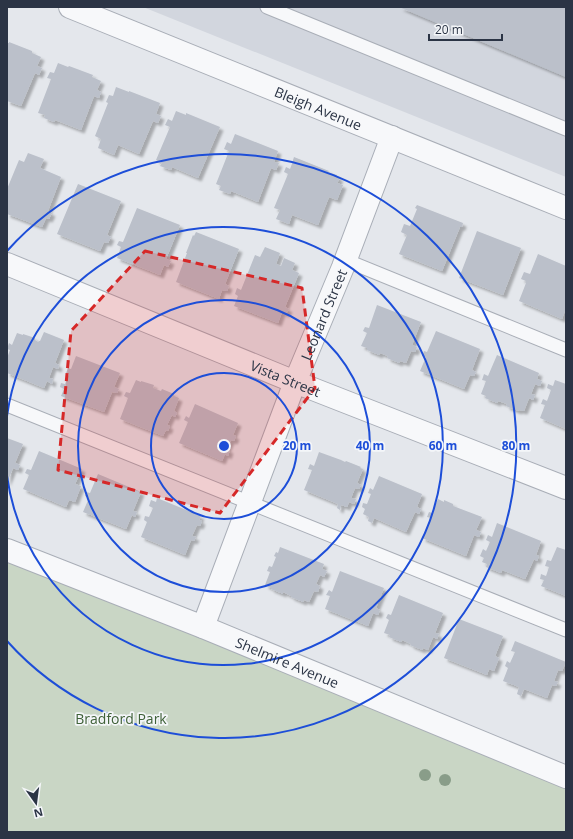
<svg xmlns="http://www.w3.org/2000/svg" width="573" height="839" font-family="'Open Sans',sans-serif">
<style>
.built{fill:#d2d6de}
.green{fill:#c9d6c5}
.building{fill:#bbc0ca;filter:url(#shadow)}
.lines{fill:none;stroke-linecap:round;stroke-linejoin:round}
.lane-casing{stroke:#a9aeb7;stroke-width:15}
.street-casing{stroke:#a9aeb7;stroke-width:24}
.lane{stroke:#f7f8fa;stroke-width:13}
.street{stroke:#f7f8fa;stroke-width:22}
.tree{fill:#899d89}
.marked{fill:#d62828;fill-opacity:0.2;stroke:#d62828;stroke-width:3;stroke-dasharray:8 5;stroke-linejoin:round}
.ring{fill:none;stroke:#1d4ed8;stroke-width:2}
.labels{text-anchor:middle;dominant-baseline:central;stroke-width:3.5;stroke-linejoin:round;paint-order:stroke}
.street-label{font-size:14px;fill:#2b3445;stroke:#f4f6f9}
.park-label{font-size:14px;fill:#3f6138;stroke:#f4f6f9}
.centre{fill:#1d4ed8;stroke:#f4f6f9;stroke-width:2}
.ring-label{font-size:12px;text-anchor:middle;font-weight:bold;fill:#1d4ed8;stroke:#f4f6f9;stroke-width:3.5;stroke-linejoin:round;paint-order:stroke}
</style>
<defs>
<filter id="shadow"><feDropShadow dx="3.5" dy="3.5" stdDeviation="1" flood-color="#0004"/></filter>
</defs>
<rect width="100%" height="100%" fill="#e4e7ec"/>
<!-- built -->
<path class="built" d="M143,7H566V177Z"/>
<!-- green -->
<path class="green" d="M7,550L566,777V832H7Z"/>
<!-- building -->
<path class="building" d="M399,7H566V77Z
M9,42L32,51V53L41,57L37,66L42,68L39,75L35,73L21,106L7,101V43H9Z
M58,63L68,67L69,66L93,75L92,77L101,81L97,90L101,92L99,98L94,96L81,130L55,120L54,122L44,118L45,115L38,113L51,79L47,78L50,72L54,73Z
M116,87L129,92V91L160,103L156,114L161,116L158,123L153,121L139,154L118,145L114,155L98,148L101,139L95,136L108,103L106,102L109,95L113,96Z
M176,111L186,115V113L220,127L198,178L172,167L171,170L160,166L162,163L156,160L170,127L165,125L168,119L172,121Z
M235,134L278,151L274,162L279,163L276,170L271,168L258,202L231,191L230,194L219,190L221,186L216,184L229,151L224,149L227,142L231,144Z
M28,153L44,159L40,168L61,177L48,211L52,213L49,219L46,218L42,227L7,214V189L19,160L24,162Z
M294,157L329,171L328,172L337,175V177L340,178L337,183L343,185L337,200L329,197L318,225L292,215L289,224L276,219L280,210L274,208L288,174L284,172L286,167L290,169L293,161V160Z
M78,184L121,201L107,235L111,237L108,243L104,242L100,251L57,234Z
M417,205L463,223L462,227H460L442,271L399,254L407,235L401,232L404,224L410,226L417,209L415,208Z
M137,208L180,225L166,259L171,261L168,267L164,265L160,275L117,258L121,247L117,245L119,241L123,242Z
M477,231L521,248L503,295L459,278Z
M196,232L239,249L225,284L229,286L227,291L222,290L219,299L176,282L187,253H186L193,235L194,236Z
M265,247L280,253L276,264L281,266L284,258L295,263L292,270L299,273L285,307L289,309L286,314L282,312L278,323L234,306L238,296L235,294L237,288L241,290L255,255L260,257Z
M538,254L566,266V308L562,319L519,301L526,283L525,282L526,281L521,279L524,272L530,274Z
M377,305L421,322L412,345L417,347L415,352L411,351L406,363L400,361L399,363L387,358L388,356L380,353L379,355L367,350V348L361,346L367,333L363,331L365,327L369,328Z
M436,331L480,349L472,370L476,372L474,376L470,375L464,389L420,371L426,357L422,356L424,351L427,352Z
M44,332L64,340L55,363L59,365L58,369L53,367L49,378L53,379L52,384L47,381L44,388L7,373V358L10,350L7,349L9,343L12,345L17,333L23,335V334L35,338V340L38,342L39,341H40Z
M497,355L539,373L537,379L542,381L540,386L535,384L531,394L535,395L533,400L529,398L524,411L519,410L518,411L506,406L507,404L498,401L497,403L485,398L486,396L481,394L486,381L482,380L484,374L488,376Z
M76,356L120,373L114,387L119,389L117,393L112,392L104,412L61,396L64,389L60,387L61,383L65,384L69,374L66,373L68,368L71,369Z
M136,380L141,382V381L154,385L153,388L161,391L162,389L174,394V396L179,398L174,411L177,413L175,417L172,415L167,425L170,426L168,431L166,430L163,436L120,419L128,398L124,396L126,392L130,393Z
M555,380L566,384V429L540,418L545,405L541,404L543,399L547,401L551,390L547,388L548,384L553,386Z
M195,404L238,423L233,435L236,436L234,441L231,440L227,449L230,450L228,456L225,454L222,461L179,443L188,422L184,420L186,416L189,418Z
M7,438L23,444L15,463L20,465L18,470L13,468L7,483Z
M39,451L82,469L75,484L81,486L75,502L69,500L66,507L23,489L29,475L25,473L27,469L31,470Z
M319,452L341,460L345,462L346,461L361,467L360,468L363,469L357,483L361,485L359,489L355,488L351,498L356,499L354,504L349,502L347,507L341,505L340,510L337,508L338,504L304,490L312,470L308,469L310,464L314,466Z
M98,474L141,492L133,511L137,512L135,517L132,515L126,529L83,512L89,498L85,496L86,492L90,493Z
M379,476L422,494L417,507L421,509L419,514L415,512L406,532L374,518L372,523L368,521L369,517L363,514L365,509L362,507L363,503L367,504L371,494L368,493L370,488L373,490Z
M157,498L201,516L199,520L202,521L200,526L197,525L192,536L196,537L194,541L191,540L185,555L141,537L147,522L144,520L145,516L149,517L153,508L149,506L151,500L156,502Z
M438,499L444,502V500L453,504V506L482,517L476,530L481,532L479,537L474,535L466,556L422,538L431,518L427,517L429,512L432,513Z
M497,523L541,541L536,555L539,556L537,561L534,559L525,579L502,570L501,573L486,567L487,564L482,562L484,558L480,556L483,549L486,551L490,542L486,540L488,535L492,537Z
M280,547L324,564L322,569L327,571L324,577L320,575L316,584L320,586L318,592L314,591L309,602L304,600L303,602L291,597V596L283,592V594L271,589V588L265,585L270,572L267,571L269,566L272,567L276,557L274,556L276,552L278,553Z
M557,547L566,550V596L541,586L544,580L540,579L541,574L546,576L549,567L545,566L547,560L551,561Z
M340,571L384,588L376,608L380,610L378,615L373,613L368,626L325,609L330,596L326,595L329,590L332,592Z
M399,595L443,613L435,633L439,634L437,639L433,637L428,650L423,648L422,650L410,645L411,644L402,640L401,642L389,637L390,635L384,633L389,620L386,618L388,614L391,615Z
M459,619L503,636L495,656L499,658L494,671L489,669L487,675L444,658Z
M515,641L566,662L562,671L558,670L554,681L558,682L556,686L552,685L547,698L524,689L521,696L517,694L519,687L503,681L508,668L505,666L507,661L510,663L515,652L511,651Z"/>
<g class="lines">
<defs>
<path id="lane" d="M267,7L566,129
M345,260L566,350
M7,405L566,630"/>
<g id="street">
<path id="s1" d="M70,7L566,208"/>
<path id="s2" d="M7,264L295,382L566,488"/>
<path id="s3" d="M7,550L203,627L566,777"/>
<path id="s4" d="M203,627L295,382L343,267L392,137"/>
</g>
</defs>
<!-- lane casing -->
<use href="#lane" class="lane-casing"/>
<!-- street casing -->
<use href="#street" class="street-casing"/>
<!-- lane -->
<use href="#lane" class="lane"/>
<!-- street -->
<use href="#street" class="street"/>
</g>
<!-- trees -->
<g class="tree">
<circle cx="425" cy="775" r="6"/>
<circle cx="445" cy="780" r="6"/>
</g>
<!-- marked area -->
<path class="marked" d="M145,251L302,288L315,388L220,513L58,470L71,331Z"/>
<!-- distance rings -->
<g class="ring">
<circle cx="224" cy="446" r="73"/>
<circle cx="224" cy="446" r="146"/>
<path d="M7 416A219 219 0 1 1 7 476"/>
<path d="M7 251A292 292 0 1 1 7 641"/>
</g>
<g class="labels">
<!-- street labels -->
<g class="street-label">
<text stroke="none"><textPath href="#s1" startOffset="268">Bleigh Avenue</textPath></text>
<text stroke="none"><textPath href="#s4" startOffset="335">Leonard Street</textPath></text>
<text stroke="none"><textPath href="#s2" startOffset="301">Vista Street</textPath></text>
<text stroke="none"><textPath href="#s3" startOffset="302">Shelmire Avenue</textPath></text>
</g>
<!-- park labels -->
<g class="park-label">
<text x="121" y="718">Bradford Park</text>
</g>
</g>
<circle cx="224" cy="446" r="6" class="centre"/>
<g class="ring-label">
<text x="297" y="450">20 m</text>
<text x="370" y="450">40 m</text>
<text x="443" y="450">60 m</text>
<text x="516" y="450">80 m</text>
</g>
<!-- border -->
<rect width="573" height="839" fill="none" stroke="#2b3445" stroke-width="16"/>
<!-- north arrow -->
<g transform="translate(36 803) rotate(166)" stroke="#f4f6f9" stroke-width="3" paint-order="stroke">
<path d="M0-3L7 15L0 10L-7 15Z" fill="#2b3445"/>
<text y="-6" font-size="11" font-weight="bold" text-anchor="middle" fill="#2b3445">N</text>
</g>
<!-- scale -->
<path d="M429 34v6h73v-6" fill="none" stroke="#2b3445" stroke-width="2"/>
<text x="435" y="34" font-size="12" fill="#2b3445" stroke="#f4f6f9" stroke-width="3" paint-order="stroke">20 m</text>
</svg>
